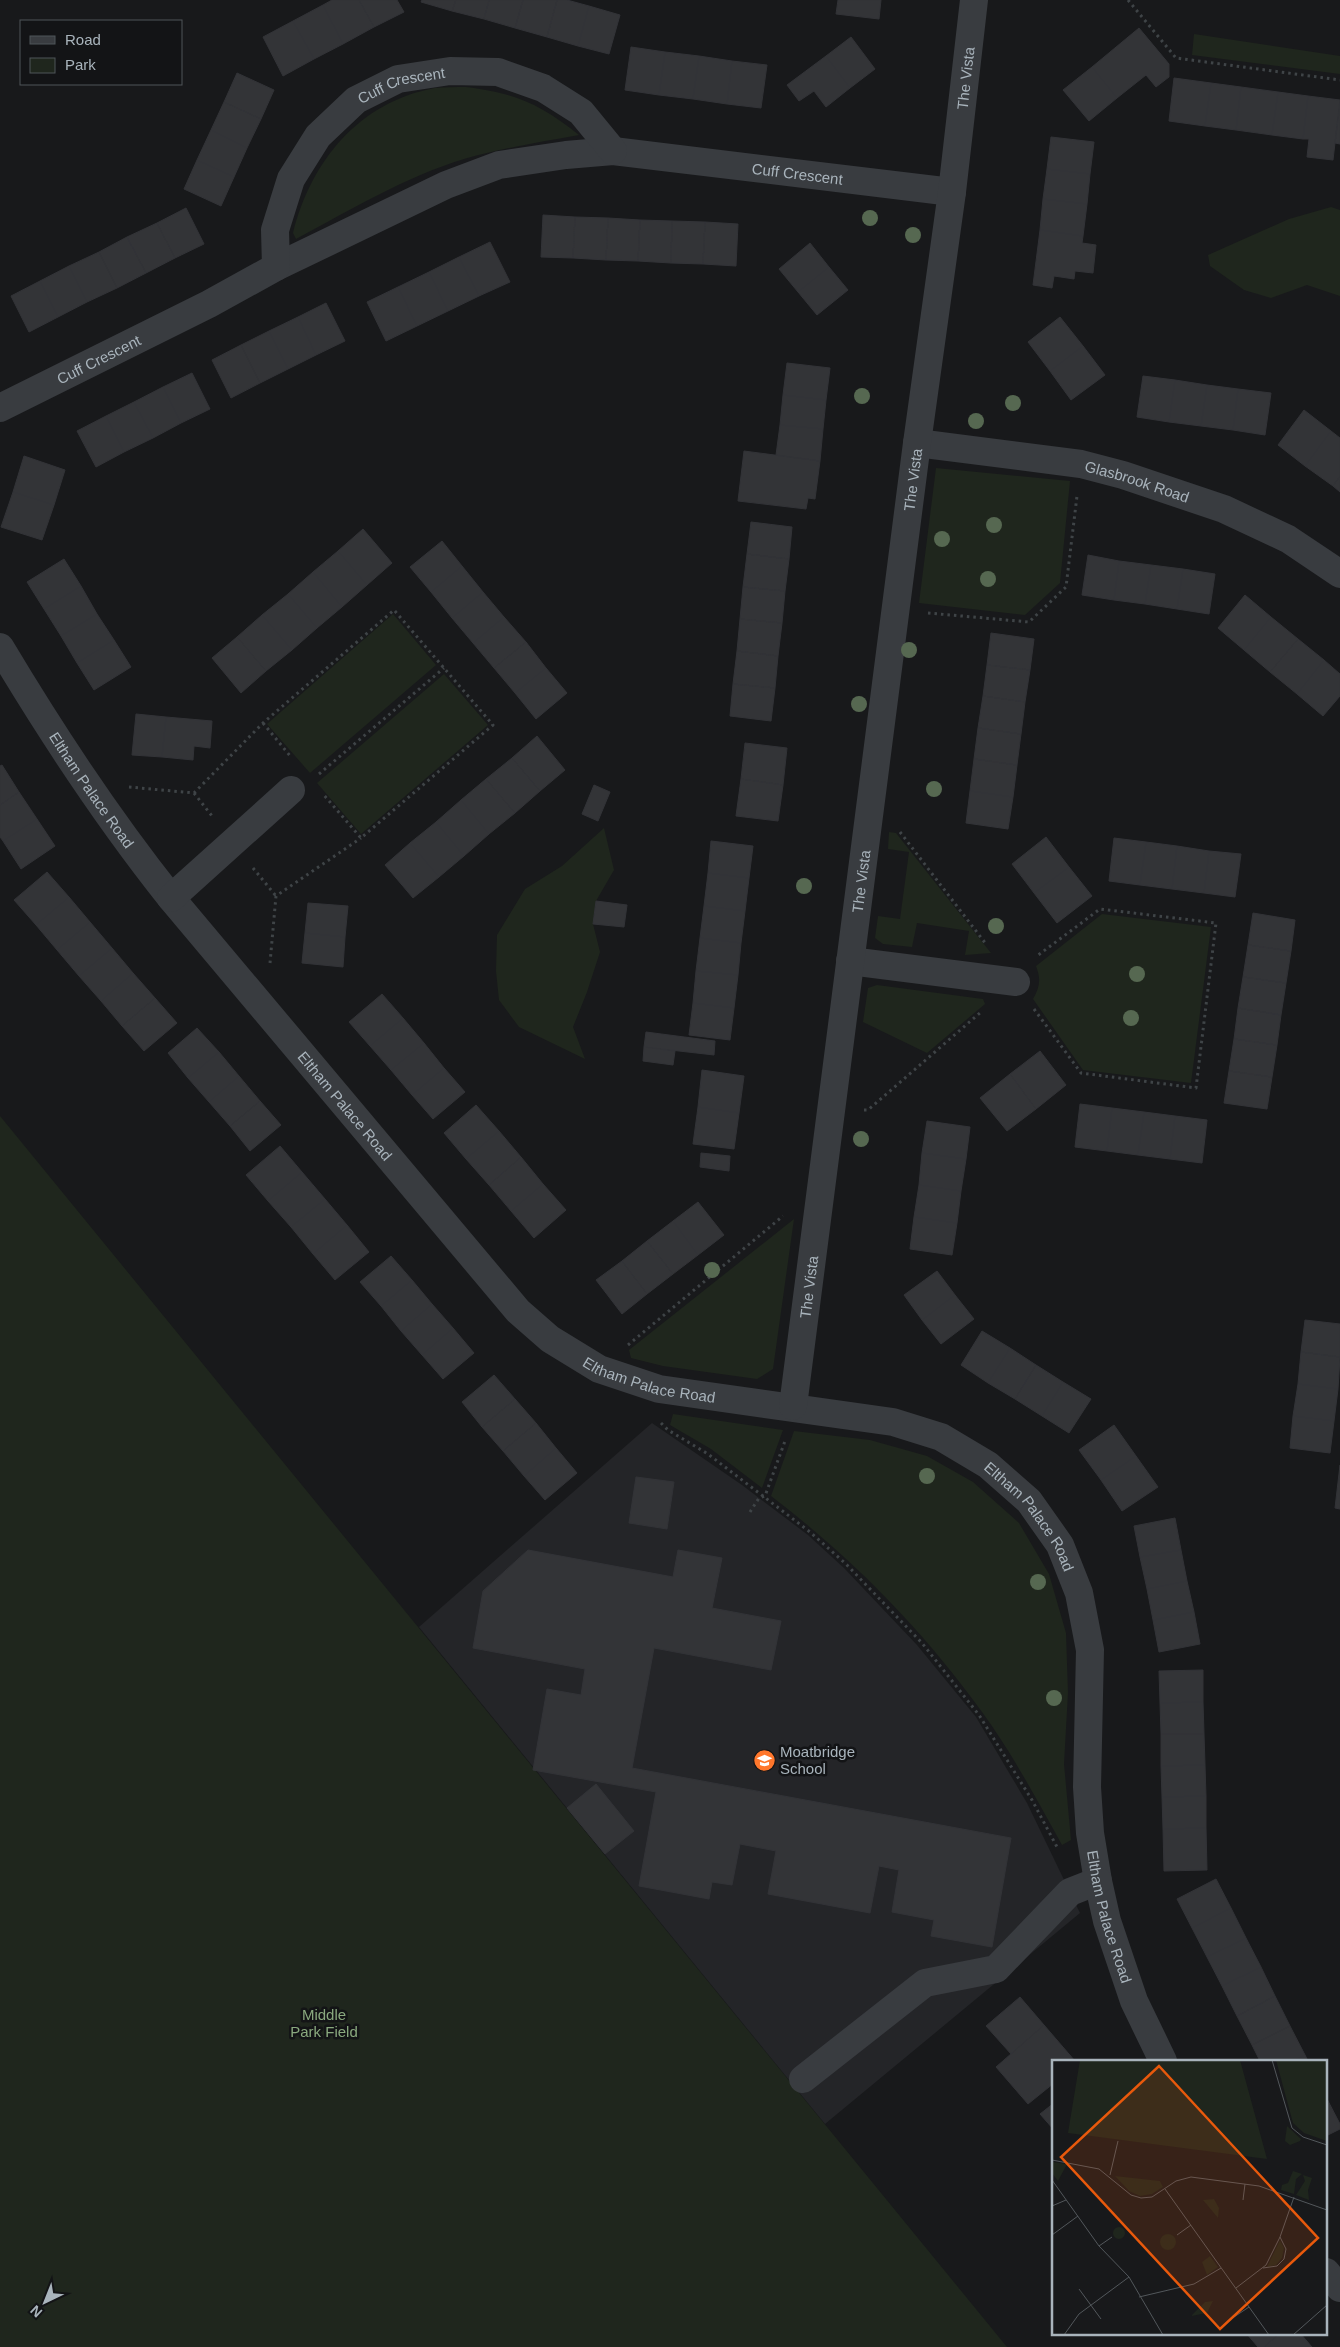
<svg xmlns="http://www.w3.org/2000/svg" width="1340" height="2347" font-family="Arial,sans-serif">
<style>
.built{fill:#242528}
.green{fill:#1f261d}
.building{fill:#333437;stroke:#323337}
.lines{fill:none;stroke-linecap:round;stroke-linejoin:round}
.path{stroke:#3f4447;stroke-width:3;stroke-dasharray:2.5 4;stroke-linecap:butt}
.minor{stroke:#393c40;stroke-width:28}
.tree{fill:#566851}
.labels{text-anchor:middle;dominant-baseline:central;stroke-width:5;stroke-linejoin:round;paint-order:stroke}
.street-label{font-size:15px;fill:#a9b4bc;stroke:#131416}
.poi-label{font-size:15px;fill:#a9b4bc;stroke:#131416;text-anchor:start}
.park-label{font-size:15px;fill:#89a87e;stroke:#131416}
.inset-road{fill:none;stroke:#52575b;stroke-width:1}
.view{fill:#e8590c;fill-opacity:0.15;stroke:#e8590c;stroke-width:2.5}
.inset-edge{fill:none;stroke:#a9b4bc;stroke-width:2.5}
</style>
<rect width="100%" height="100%" fill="#18191b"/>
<!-- built -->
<path class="built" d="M652,1423L742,1485L808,1535L844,1568L917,1645L976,1717L1027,1803L1080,1913L825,2124L419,1627Z"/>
<!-- green -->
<path class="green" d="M1194,34L1340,56V74L1192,55Z
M466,87C515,93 540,104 579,135C541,142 502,148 464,159C405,177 350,210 296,239L293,233C311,161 359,102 435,88C445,87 456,87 466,87Z
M1331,207L1340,210V296L1307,285L1271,298L1244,290L1210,266L1208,255L1289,219Z
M936,468L1070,481L1060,583L1025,615L919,603Z
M393,614L436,665L310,773L267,724Z
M444,674L488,725L361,834L317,783Z
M604,828L614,870L596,901L593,924L600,952L587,992L573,1027L585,1059L519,1027L499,1000L496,971L497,935L525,889L562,866Z
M889,832L896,833L991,953L965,955L969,931L917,923L912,947L883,944L875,938L878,916L900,919L909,852L888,849Z
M1102,914L1211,927L1191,1083L1083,1070L1033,999C1040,987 1041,979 1036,966Z
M877,985L983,999L985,1004L927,1053L863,1022L868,988Z
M0,1116L1007,2347H0Z
M794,1219L773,1369L757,1379L663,1366L631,1358L629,1350Z
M673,1414L783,1430L762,1488L711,1449L670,1425Z
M794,1431L870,1440L927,1456L973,1482L1019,1523L1049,1574L1066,1633L1068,1693L1064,1764L1071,1840L1062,1845C1037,1800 1012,1753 982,1712C923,1630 851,1557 771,1496Z"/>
<!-- building -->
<path class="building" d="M332,0H359L374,27L343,44L323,5Z
M359,0H397L404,12L374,27Z
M422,0H456L452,11L421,2Z
M456,0H489L484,19L452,11Z
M489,0H523L515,28L484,19Z
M523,0H557L547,37L515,28Z
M557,0H567L589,6L578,46L547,37Z
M838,0H881L879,19L836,14Z
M323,5L343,44L314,59L293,21Z
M589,6L620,15L609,54L578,46Z
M293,21L314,59L283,76L263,37Z
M1139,28L1169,64V77L1156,87L1146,75L1117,98L1092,67Z
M851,37L875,69L850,88L826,56Z
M631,47L665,52L659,95L625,90Z
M665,52L699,56L693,99L659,95Z
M699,56L732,61L727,104L693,99Z
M826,56L850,88L826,107L814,91L799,101L787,85Z
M732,61L767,65L761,108L727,104Z
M1092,67L1117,98L1089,121L1063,90Z
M237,73L274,90L261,119L224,102Z
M1174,78L1211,83L1205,126L1169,121Z
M1211,83L1241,87L1236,130L1205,126Z
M1241,87L1278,92L1272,135L1236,130Z
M1278,92L1308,96L1303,139L1272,135Z
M1308,96L1340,100L1333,160L1307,157L1309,139H1303Z
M224,102L261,119L247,148L211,130Z
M1340,104V144L1335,143Z
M211,130L247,148L234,177L197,160Z
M1051,137L1094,142L1090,174L1047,169Z
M197,160L234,177L221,206L184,189Z
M1047,169L1090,174L1087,204L1043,199Z
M1043,199L1087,204L1083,236L1040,230Z
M186,208L204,244L175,258L157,223Z
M543,215L575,217L573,258L541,257Z
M575,217L608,218L606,260L573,258Z
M608,218L640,220L638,261L606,260Z
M640,220L672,221L671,263L638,261Z
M672,221L705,222L703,264L671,263Z
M705,222L738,224L736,266L703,264Z
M157,223L175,258L146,273L127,237Z
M1040,230L1083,236L1082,243L1096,245L1093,273L1075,271L1074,279L1054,276L1052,288L1033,285Z
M127,237L146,273L117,288L99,252Z
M490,242L510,282L479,296L459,257Z
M810,243L829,267L798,292L779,269Z
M99,252L117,288L87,302L69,266Z
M459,257L479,296L448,311L429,272Z
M69,266L87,302L58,317L40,281Z
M829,267L848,290L817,315L798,292Z
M429,272L448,311L417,326L398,287Z
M40,281L58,317L29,332L11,296Z
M398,287L417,326L386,341L367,302Z
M326,303L345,341L316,355L298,317Z
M298,317L316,355L288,369L269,331Z
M1060,317L1083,346L1050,371L1028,342Z
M269,331L288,369L260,383L241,345Z
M241,345L260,383L231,398L212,360Z
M1083,346L1105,375L1071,400L1050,371Z
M787,363L830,368L826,400L783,395Z
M192,373L210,409L181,423L163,387Z
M1143,376L1175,380L1169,422L1137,417Z
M1175,380L1207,385L1201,426L1169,422Z
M1207,385L1238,389L1233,430L1201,426Z
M163,387L181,423L153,438L134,402Z
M1238,389L1271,393L1265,435L1233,430Z
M783,395L826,400L823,429L780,425Z
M134,402L153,438L124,452L106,416Z
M1304,410L1331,431L1305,466L1278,445Z
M106,416L124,452L96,467L77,431Z
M780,425L823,429L820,461L776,455Z
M1331,431L1340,438V476L1333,486L1305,466Z
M744,451L820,461L815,499L808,498L806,509L738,501Z
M24,456L65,470L54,505L13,492Z
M1340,476V492L1333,486Z
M13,492L54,505L42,540L1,527Z
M751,522L792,527L789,559L747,554Z
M363,529L392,563L367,585L338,551Z
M442,541L462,566L431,592L410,567Z
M338,551L367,585L342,607L313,572Z
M747,554L789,559L785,591L743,587Z
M1088,555L1119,561L1114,600L1082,595Z
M64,559L81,586L44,609L27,582Z
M1119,561L1151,565L1145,604L1114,600Z
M1151,565L1183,569L1177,609L1145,604Z
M462,566L483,592L452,618L431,592Z
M1183,569L1215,574L1209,614L1177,609Z
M313,572L342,607L317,628L288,594Z
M81,586L97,614L61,636L44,609Z
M743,587L785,591L782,623L740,619Z
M483,592L504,617L473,643L452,618Z
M288,594L317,628L292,650L262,615Z
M1245,595L1271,617L1244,650L1218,628Z
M97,614L114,640L77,663L61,636Z
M262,615L292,650L266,671L237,637Z
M504,617L526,642L494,668L473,643Z
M1271,617L1298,639L1270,672L1244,650Z
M740,619L782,623L778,656L737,651Z
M991,633L1034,639L1030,670L987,665Z
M237,637L266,671L241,693L212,658Z
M1298,639L1324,660L1297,694L1270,672Z
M114,640L131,667L94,690L77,663Z
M526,642L546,668L515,693L494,668Z
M737,651L778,656L775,688L733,684Z
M1324,660L1340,674V696L1323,716L1297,694Z
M987,665L1030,670L1025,702L983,696Z
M546,668L567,693L536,719L515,693Z
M733,684L775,688L771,721L730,716Z
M983,696L1025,702L1021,734L978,728Z
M136,714L166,717L162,757L132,755Z
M166,717L212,721L210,748L194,746L193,760L162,757Z
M978,728L1021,734L1017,765L974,759Z
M537,736L565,770L540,791L512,758Z
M745,743L787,748L783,785L741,779Z
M512,758L540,791L515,813L486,779Z
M974,759L1017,765L1013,797L970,791Z
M2,765L19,792L0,805V766Z
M486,779L515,813L489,834L461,800Z
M741,779L783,785L778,821L736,816Z
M594,785L610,792L598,821L582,814Z
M970,791L1013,797L1008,829L966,823Z
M19,792L37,819L3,841L0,837V805Z
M461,800L489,834L464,856L436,822Z
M37,819L55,846L21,869L3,841Z
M436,822L464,856L439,877L410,843Z
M1046,837L1069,867L1034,893L1012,864Z
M1114,838L1146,842L1140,885L1109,881Z
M711,841L753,846L749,878L708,873Z
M1146,842L1177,846L1172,889L1140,885Z
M410,843L439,877L413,898L385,865Z
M1177,846L1209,851L1204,893L1172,889Z
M1209,851L1241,854L1235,897L1204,893Z
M1069,867L1092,896L1057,923L1034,893Z
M47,872L69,897L36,925L14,900Z
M708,873L749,878L745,911L704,906Z
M69,897L90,922L57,950L36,925Z
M596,901L627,905L624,927L593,924Z
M308,903L348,906L345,937L305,933Z
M704,906L745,911L741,943L700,938Z
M1253,913L1295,920L1291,951L1248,945Z
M90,922L112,948L79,976L57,950Z
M305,933L345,937L343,967L302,963Z
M700,938L741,943L738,975L696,971Z
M1248,945L1291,951L1286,983L1243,977Z
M112,948L133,973L101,1001L79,976Z
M696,971L738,975L734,1008L693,1003Z
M133,973L155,998L122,1026L101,1001Z
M1243,977L1286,983L1281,1015L1238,1008Z
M382,994L403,1018L370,1046L349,1022Z
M155,998L177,1023L144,1051L122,1026Z
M693,1003L734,1008L730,1040L689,1035Z
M1238,1008L1281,1015L1277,1045L1234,1039Z
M403,1018L424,1043L391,1070L370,1046Z
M197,1028L219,1052L188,1078L168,1053Z
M646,1032L715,1041L714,1055L644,1047Z
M1234,1039L1277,1045L1272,1077L1229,1071Z
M424,1043L444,1068L412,1095L391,1070Z
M644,1047L675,1051L673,1065L643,1061Z
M1040,1051L1066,1085L1036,1109L1010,1074Z
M219,1052L239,1076L209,1102L188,1078Z
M444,1068L465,1092L433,1119L412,1095Z
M702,1070L744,1076L739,1113L698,1107Z
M1229,1071L1272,1077L1267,1109L1224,1103Z
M1010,1074L1036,1109L1007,1131L980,1098Z
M239,1076L260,1101L230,1126L209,1102Z
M260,1101L281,1125L250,1151L230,1126Z
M1080,1104L1112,1108L1107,1151L1075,1147Z
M476,1105L499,1131L466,1159L444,1133Z
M698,1107L739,1113L734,1149L693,1144Z
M1112,1108L1144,1112L1138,1155L1107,1151Z
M1144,1112L1175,1116L1170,1159L1138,1155Z
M1175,1116L1207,1120L1202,1163L1170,1159Z
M927,1121L970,1127L966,1159L922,1153Z
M499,1131L521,1157L489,1185L466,1159Z
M280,1146L302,1172L268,1201L246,1175Z
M701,1153L730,1156L729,1171L700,1167Z
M922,1153L966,1159L961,1191L919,1185Z
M521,1157L543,1184L511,1211L489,1185Z
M302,1172L325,1199L291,1227L268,1201Z
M543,1184L566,1210L534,1238L511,1211Z
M919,1185L961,1191L957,1223L914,1217Z
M325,1199L347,1225L313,1254L291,1227Z
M698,1202L724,1235L698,1255L673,1221Z
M914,1217L957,1223L952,1255L910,1249Z
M673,1221L698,1255L673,1274L647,1241Z
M347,1225L369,1252L335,1280L313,1254Z
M647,1241L673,1274L647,1294L622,1261Z
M391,1256L412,1280L381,1306L360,1282Z
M622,1261L647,1294L622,1314L596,1280Z
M937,1271L955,1295L922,1320L904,1295Z
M412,1280L432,1304L401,1331L381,1306Z
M955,1295L974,1319L941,1344L922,1320Z
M432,1304L453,1328L422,1355L401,1331Z
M1305,1320L1340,1324V1357L1301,1352Z
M453,1328L474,1353L443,1379L422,1355Z
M982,1331L1010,1348L988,1383L961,1365Z
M1010,1348L1036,1365L1015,1399L988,1383Z
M1301,1352L1340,1357L1338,1389L1298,1384Z
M1036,1365L1063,1382L1042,1416L1015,1399Z
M494,1375L515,1399L482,1427L462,1402Z
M1063,1382L1091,1399L1069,1433L1042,1416Z
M1298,1384L1338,1389L1334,1421L1293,1416Z
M515,1399L536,1423L503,1451L482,1427Z
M1293,1416L1334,1421L1330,1453L1290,1448Z
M536,1423L556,1448L524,1476L503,1451Z
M1114,1425L1136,1456L1101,1480L1079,1450Z
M556,1448L577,1473L545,1500L524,1476Z
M1136,1456L1158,1487L1122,1511L1101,1480Z
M1340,1465V1509L1335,1508Z
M636,1477L674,1482L667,1529L629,1523Z
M1175,1518L1181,1550L1140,1557L1134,1526Z
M528,1550L673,1577L678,1550L722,1558L712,1608L781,1621L771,1670L654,1648L632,1768L1011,1838L992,1947L931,1936L934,1920L892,1912L899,1870L879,1866L870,1913L768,1894L776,1851L740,1844L732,1885L712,1882L709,1899L639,1886L656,1792L533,1770L547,1689L581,1695L585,1669L473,1648L483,1591Z
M1181,1550L1187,1581L1147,1589L1140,1557Z
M1187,1581L1194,1612L1153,1620L1147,1589Z
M1194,1612L1200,1644L1159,1652L1153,1620Z
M1203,1670V1702L1160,1703L1159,1671Z
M1203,1702L1204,1734H1161L1160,1703Z
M1161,1734H1204L1205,1765L1161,1766Z
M1205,1765L1206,1796L1162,1797L1161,1766Z
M596,1784L634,1831L605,1854L567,1808Z
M1206,1796V1828L1163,1829L1162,1797Z
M1206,1828L1207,1870L1164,1871L1163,1829Z
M1216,1879L1231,1908L1192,1928L1177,1899Z
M1231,1908L1246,1938L1207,1957L1192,1928Z
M1246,1938L1261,1967L1222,1986L1207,1957Z
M1261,1967L1275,1996L1237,2016L1222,1986Z
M1275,1996L1290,2026L1252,2045L1237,2016Z
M1020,1997L1044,2025L1011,2054L986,2026Z
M1044,2025L1075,2061H1054V2083L1028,2104L996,2067Z
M1290,2026L1305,2055L1293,2061H1260L1252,2045Z
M1305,2055L1308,2061H1293Z
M1326,2097L1340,2124V2129L1326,2136Z
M1054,2103V2130L1040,2114Z
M1246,2333H1280L1264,2347H1258Z
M1280,2333H1300L1312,2347H1264Z"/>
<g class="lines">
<!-- path -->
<path class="path" d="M1128,0L1176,58L1340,80
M928,613L1029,622L1066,587L1077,496
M263,723L291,757
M319,774L444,668
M129,787L194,793L263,723L394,610L493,725L361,838L323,794
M194,793L212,816
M900,832L986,944
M253,868L276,896
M270,963L276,896L361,838
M1034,1009L1081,1073L1196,1088L1216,923L1100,909L1037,956
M864,1110H868L981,1012
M628,1345L783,1216
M661,1423L668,1430L708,1454L810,1532L846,1564L922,1643L979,1715L1032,1800L1057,1847
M750,1512L759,1498L765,1496L785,1441"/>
<!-- minor -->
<g class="minor">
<path id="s1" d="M276,267L446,185L499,165L566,155L613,151L952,192"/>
<path id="s2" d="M0,408L209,304L276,267L275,230L291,179L318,136L356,100L398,79L450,71L498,72L543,88L581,112L613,151"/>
<path id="s3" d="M917,443L1081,464L1123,475L1224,509L1288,539L1340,574"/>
<path id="s4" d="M0,647C52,734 108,819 171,898L518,1311L550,1339L599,1369L659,1389L893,1422L941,1437L988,1465L1029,1501L1060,1545L1079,1593L1090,1650L1087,1787L1090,1833L1098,1881L1107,1921L1134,2001L1163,2061"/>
<path d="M171,898L291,790"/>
<path d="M850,961L1016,982"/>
<path id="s5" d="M793,1406L917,443L952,192L974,0"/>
<path d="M803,2079L925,1983L996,1969L1070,1892L1098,1881"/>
<path d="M1326,2272L1340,2288"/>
</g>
</g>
<!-- trees -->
<g class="tree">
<circle cx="870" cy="218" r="8"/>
<circle cx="913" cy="235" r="8"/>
<circle cx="862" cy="396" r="8"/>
<circle cx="1013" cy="403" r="8"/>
<circle cx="976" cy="421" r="8"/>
<circle cx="994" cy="525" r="8"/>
<circle cx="942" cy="539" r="8"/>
<circle cx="988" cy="579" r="8"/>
<circle cx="909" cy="650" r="8"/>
<circle cx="859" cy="704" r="8"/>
<circle cx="934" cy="789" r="8"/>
<circle cx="804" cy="886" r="8"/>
<circle cx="996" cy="926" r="8"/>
<circle cx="1137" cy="974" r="8"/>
<circle cx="1131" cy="1018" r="8"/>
<circle cx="861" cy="1139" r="8"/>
<circle cx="712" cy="1270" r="8"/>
<circle cx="927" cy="1476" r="8"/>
<circle cx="1038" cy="1582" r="8"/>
<circle cx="1054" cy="1698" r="8"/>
</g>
<!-- icons -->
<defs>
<symbol id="school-disc" viewBox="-11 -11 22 22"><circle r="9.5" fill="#ff772c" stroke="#131416"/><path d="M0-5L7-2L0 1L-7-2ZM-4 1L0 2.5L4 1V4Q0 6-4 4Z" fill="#fff"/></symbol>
</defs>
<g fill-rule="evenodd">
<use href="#school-disc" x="752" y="1748" width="25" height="25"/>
</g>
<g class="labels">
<!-- street labels -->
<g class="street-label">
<text stroke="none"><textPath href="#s5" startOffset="1339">The Vista</textPath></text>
<text stroke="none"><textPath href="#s2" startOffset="552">Cuff Crescent</textPath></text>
<text stroke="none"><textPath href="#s1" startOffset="546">Cuff Crescent</textPath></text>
<text stroke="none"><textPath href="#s2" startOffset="110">Cuff Crescent</textPath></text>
<text stroke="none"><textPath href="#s5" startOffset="934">The Vista</textPath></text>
<text stroke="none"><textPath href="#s3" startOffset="224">Glasbrook Road</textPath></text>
<text stroke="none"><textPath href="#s4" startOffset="170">Eltham Palace Road</textPath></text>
<text stroke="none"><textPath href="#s5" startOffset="529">The Vista</textPath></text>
<text stroke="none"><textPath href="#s4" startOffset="575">Eltham Palace Road</textPath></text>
<text stroke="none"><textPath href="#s5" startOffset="120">The Vista</textPath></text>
<text stroke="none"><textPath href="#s4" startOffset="995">Eltham Palace Road</textPath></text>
<text stroke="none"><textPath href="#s4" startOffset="1415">Eltham Palace Road</textPath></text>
<text stroke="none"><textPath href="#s4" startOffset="1835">Eltham Palace Road</textPath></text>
</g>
<!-- poi labels -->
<g class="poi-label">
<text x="780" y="1751">Moatbridge<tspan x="780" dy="17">School</tspan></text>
</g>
<!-- park labels -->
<g class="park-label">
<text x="324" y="2014">Middle<tspan x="324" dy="17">Park Field</tspan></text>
</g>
</g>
<!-- overview -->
<g transform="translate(1052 2060)">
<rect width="275" height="275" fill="#18191b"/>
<path d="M28,0H188L215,99L16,73ZM224,0H275V81L252,73L241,63ZM235,66L249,79L248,81L238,85L233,81ZM0,102L15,104L6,121L0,113ZM241,111L250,114L244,119L242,134L229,130L230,125L236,123ZM251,115L260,118L256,130L257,140L244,135L253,121ZM63,116L108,121L111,127L100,134L88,136L77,131ZM162,139L167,148L166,158L151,140ZM61 173a6 6 0 1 1 12 0a6 6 0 1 1-12 0ZM108 182a8 8 0 1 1 16 0a8 8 0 1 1-16 0ZM228,180L232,188L230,198L224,205L215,207ZM158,196L166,207L155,215L150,202ZM161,241L155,253L139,256L153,242Z" fill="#1f261d"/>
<path class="inset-road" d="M220,0L240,68L251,77L275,85M0,100L47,109L79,135L89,138L100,137L124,121L139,117L207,126L275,150M58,115L66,81M0,120L47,186L77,217L111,275M113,129L217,275M191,140L193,124M0,146L14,140M0,175L26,156M125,175L139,165M47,186L60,177M211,208L225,206L232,199L234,189L228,177L242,137M184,228L214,205L228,177M27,229L49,259M87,237L142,224L169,208M182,257L197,247M12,275L27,254L77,217M241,275L275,245"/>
<path class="view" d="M107,6L266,178L168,269L9,97Z"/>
<rect width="275" height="275" class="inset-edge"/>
</g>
<!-- legend -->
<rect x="20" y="20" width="162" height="65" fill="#131416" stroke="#4f5458"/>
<rect x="30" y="36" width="25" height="8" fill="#393c40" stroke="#4f5458"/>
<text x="65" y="45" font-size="15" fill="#a9b4bc">Road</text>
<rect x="30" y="58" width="25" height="15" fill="#1f261d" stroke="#4f5458"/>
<text x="65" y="70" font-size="15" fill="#a9b4bc">Park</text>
<!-- north arrow -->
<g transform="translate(45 2302) rotate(223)" stroke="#131416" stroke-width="4" paint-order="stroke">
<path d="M0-4L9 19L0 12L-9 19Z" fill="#a9b4bc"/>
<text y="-8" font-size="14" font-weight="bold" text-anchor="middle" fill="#a9b4bc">N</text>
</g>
</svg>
